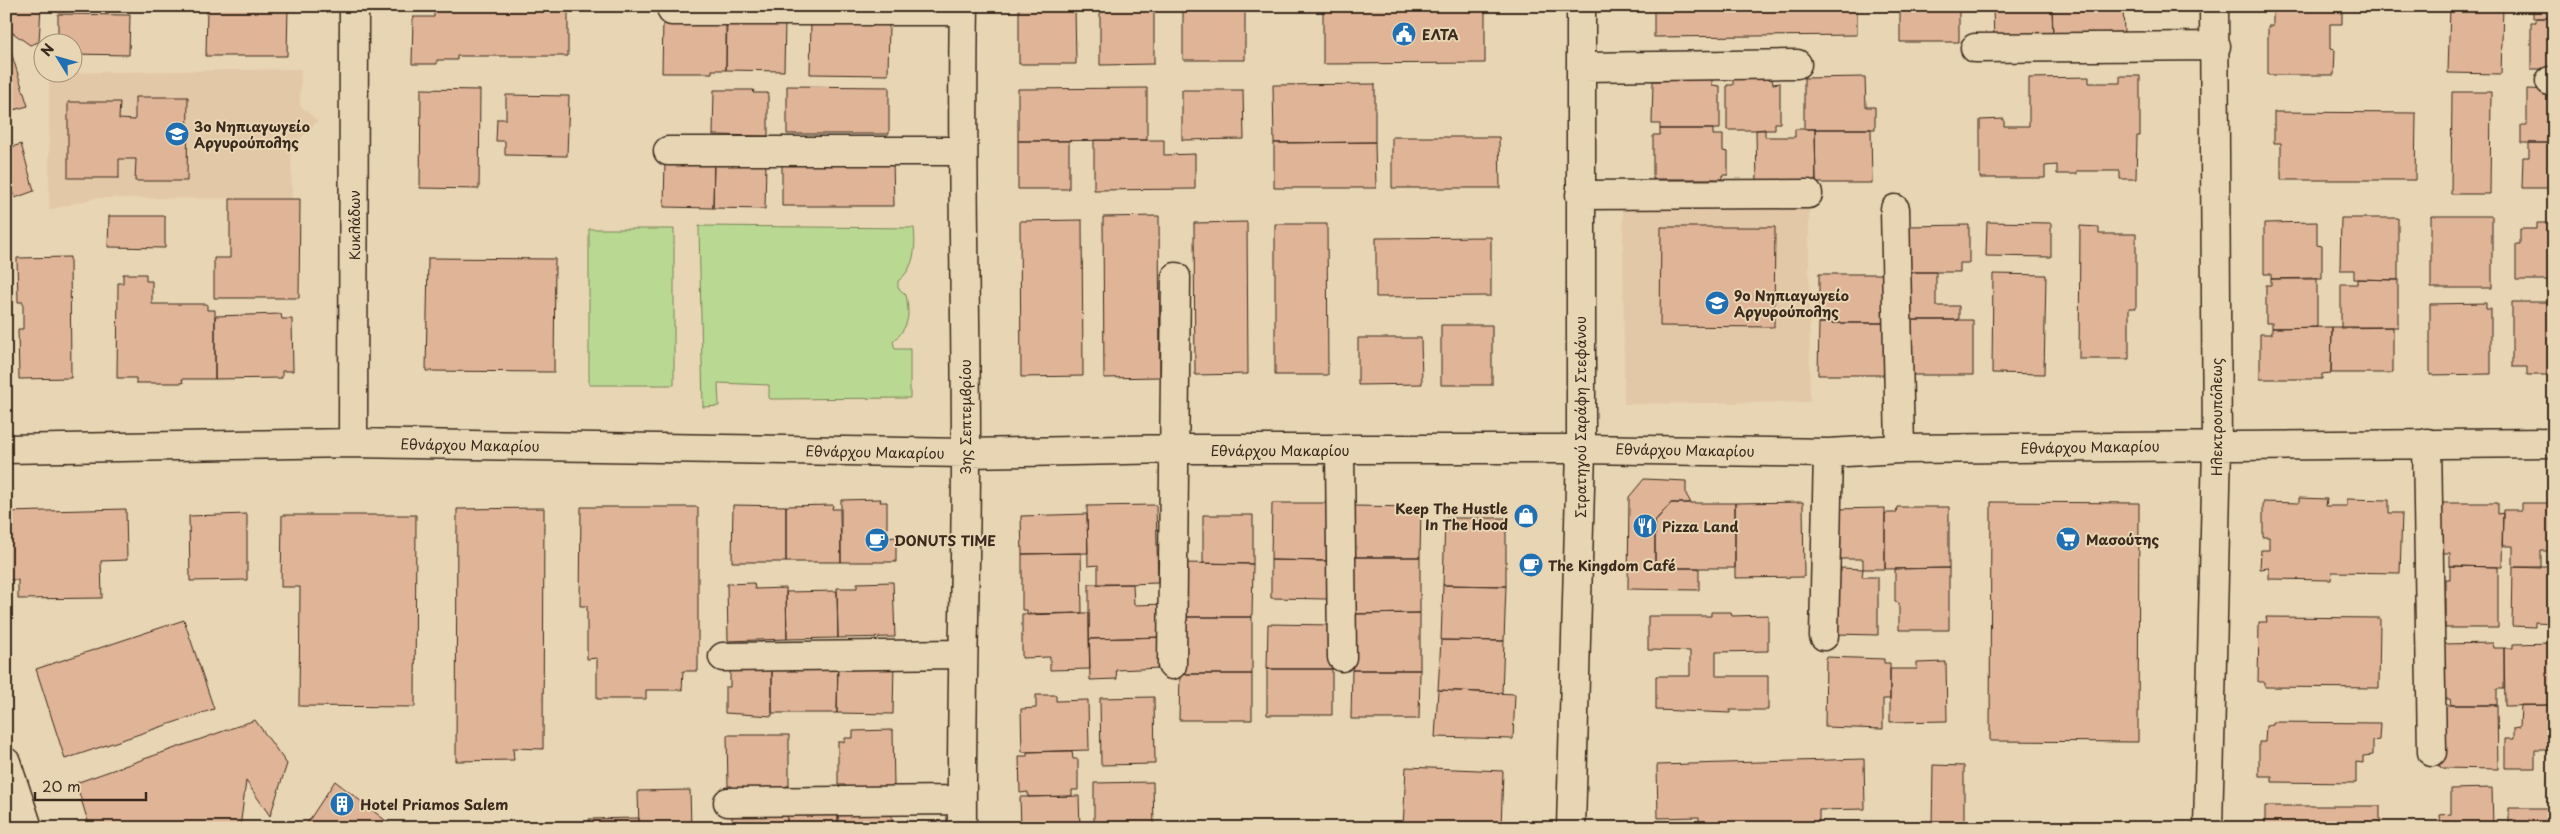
<svg xmlns="http://www.w3.org/2000/svg" width="2560" height="834" font-family="'Playpen Sans',sans-serif">
<style>
.built{fill:#e3c8a7}
.green{fill:#b9d992;stroke:#7a8258}
.building{fill:#e0b496;stroke:#3b2a1e}
.lines{fill:none;stroke-linecap:round;stroke-linejoin:round}
.minor-casing{stroke:#3b2a1e;stroke-width:31}
.minor{stroke:#e8d5b3;stroke-width:28}
.labels{text-anchor:middle;dominant-baseline:central;stroke-width:4;stroke-linejoin:round;paint-order:stroke}
.poi-label{font-size:14px;font-weight:bold;fill:#3b2a1e;stroke:#e8d5b3;text-anchor:start}
.street-label{font-size:14px;fill:#3b2a1e;stroke:#e8d5b3}
</style>
<rect width="100%" height="100%" fill="#e8d5b3"/>
<filter id="ink" filterUnits="userSpaceOnUse"><feTurbulence type="fractalNoise" baseFrequency=".02" numOctaves="2"/><feDisplacementMap in="SourceGraphic" scale="10" xChannelSelector="R" yChannelSelector="G"/><feConvolveMatrix kernelMatrix="1 2 1 2 8 2 1 2 1" color-interpolation-filters="sRGB"/></filter>
<g filter="url(#ink)">
<!-- built -->
<path class="built" d="M301,69L300,105L318,121L291,148L292,199L96,198L49,210V73Z
M1809,203L1810,402L1624,404L1623,204Z"/>
<!-- green -->
<path class="green" d="M699,226L914,228C916,248 915,268 898,281V288L906,295C910,317 909,326 893,342L895,349H910V398L769,399V385L718,383L719,406L703,407Z
M589,229H674V385H589Z"/>
<!-- building -->
<path class="building" d="M6,6H41L39,42L30,45L6,28Z
M207,6H288L287,56H206Z
M412,6H568V56H457V60H437V64H412L413,17H434V9H412Z
M1019,6H1075L1076,64H1019Z
M1100,6H1154V64L1100,65Z
M1183,6H1245V60H1183Z
M1323,6H1485V63L1323,64Z
M1654,6H1857V35L1654,37Z
M1900,6H1959V42H1900Z
M1993,6H2052L2053,40L1994,42Z
M2052,6H2123L2124,32L2053,34Z
M2273,6H2342V24H2330V49L2335,50L2334,75H2268V26H2273Z
M2450,6H2503L2501,74L2448,73Z
M2527,6H2554V18H2533V10H2527Z
M58,14L130,15L129,55L72,54V42H58Z
M2536,18H2554V69H2531V22H2536Z
M663,20L726,24V70H712V73H662Z
M727,20L785,21L784,71L726,70Z
M811,21L889,22L888,75L810,74Z
M10,49L28,106L6,112V50Z
M1662,74H1712V85L1720,86V129H1660V124H1652L1653,81H1662Z
M2120,76H2140V136H2137L2136,179H2120V171H2077V174H2057V165L2045,166V178H1980V120L2004,119V126H2029V78L2089,77V83H2120Z
M1865,77L1866,107H1875V129H1804V78Z
M1733,79H1772L1773,84L1780,83V123H1775V130H1727V85H1733Z
M1375,84V142L1274,143L1273,85Z
M787,86L889,87V134H787Z
M1147,88V140L1018,141V89Z
M421,89L480,90L479,189L420,188Z
M2527,89L2554,90V143H2521V125H2527Z
M714,90H754L753,93H768V136L713,135Z
M1182,90H1243L1244,139L1182,140Z
M2452,92H2491L2490,194H2451Z
M506,95L569,96L567,156L505,155V141H496L497,119H506Z
M135,97H188L187,181H135L136,159H119V178H68V102H120L119,119L135,120Z
M2274,112L2416,113L2415,180H2281V143H2274Z
M1660,129H1713V135H1723V151L1728,152V175H1722V179H1653V135H1660Z
M1765,129V137H1795V129H1815L1816,183L1757,184L1756,130Z
M1815,129H1871L1872,183H1816Z
M1392,137H1499L1500,188H1392Z
M1094,140H1164V155L1195,154V189L1094,190Z
M1018,141H1069V189H1018Z
M1375,142L1376,188H1274V143Z
M2529,143H2554V188H2522L2523,157H2529Z
M21,144L34,191L15,198L12,191L6,193V149Z
M665,159L714,160L713,208L664,207Z
M782,159H893L894,206H782Z
M714,160L766,161L765,209L713,208Z
M230,199H300L299,298H214V258H230Z
M109,216H165V248L108,247Z
M1159,216L1160,377L1104,378L1103,217Z
M2431,216H2492V288H2431Z
M2341,218H2398V280L2354,279V270H2340Z
M1082,220L1083,376L1021,377L1020,221Z
M1247,222L1248,374L1195,375L1194,223Z
M1987,222L2051,223V257L1986,256Z
M2317,222V245L2322,246V279H2271V274H2264V223Z
M2537,223H2549L2550,229H2554V280H2516V244H2520V229H2537Z
M1275,224H1327L1328,375H1275Z
M1969,225V263H1960V272H1908V226Z
M2080,226L2099,227V234H2136V308H2129V359H2079Z
M1661,227H1775L1774,327L1660,326Z
M1491,237V296L1376,297V238Z
M70,257L71,378L19,379L18,329H23V302H18L17,258Z
M428,258L555,259L554,372L426,371Z
M1908,272H1936V306H1959V320H1907Z
M123,274H146V281H152V304H207V310H215V379H182L183,383H136V378H117L118,283H123Z
M1819,274H1884V323H1819Z
M1993,274L2046,275L2044,374L1992,373Z
M2317,278V327L2272,328V323H2266V285H2271V279Z
M2357,279L2398,280V327L2341,328V284H2357Z
M2512,302H2554V375H2527V367H2512Z
M2486,303V309H2491V374L2430,375V304Z
M281,314L282,319H292L293,371H282V378L215,379V316Z
M1907,320H1973V375H1906Z
M1819,323H1884V375H1818Z
M1441,325H1492V385H1441Z
M2332,327H2393V373H2331Z
M2332,327L2331,373L2322,374V379H2260V334H2272V328Z
M1358,338H1421L1422,384L1358,385Z
M1644,479L1686,481V494L1691,503H1671L1655,521V568H1699V590L1628,589L1629,497Z
M2299,498L2327,499L2326,506H2347V499L2389,500V513H2402L2400,573L2332,572L2331,580L2269,579V568L2260,569L2261,550H2269V537H2263V502L2299,503Z
M881,499L880,502H887V538L896,537V562H841V500Z
M1803,502L1804,577L1735,578V503Z
M1991,502L2139,503L2138,742L1990,741Z
M1272,503H1327V561L1271,560Z
M1671,503H1735V568H1655V521Z
M2441,503H2498V514L2503,513L2502,567L2450,566V553H2441Z
M2522,503H2554V551H2541V568L2513,567V546H2502L2503,510H2522Z
M733,505L786,506V562H732Z
M833,505L832,509H840L841,562H786V506Z
M1156,505L1158,583L1098,585V565L1088,566L1087,506Z
M1353,506L1421,507L1420,557H1352Z
M581,507H698V671H683L682,690H646V699H597V658L587,659V606H580Z
M1897,507H1949V568L1885,569V513H1896Z
M544,508L543,749L513,748L514,760L456,761L457,509Z
M1885,508V569H1863V559H1834V509Z
M126,509L127,560L101,561L102,598L18,599V580H8L6,512Z
M247,514V580L190,581L189,516Z
M1087,514L1088,553L1022,554L1021,516Z
M282,515H416L415,707L299,706L300,587H281Z
M1203,515H1253V564L1203,563Z
M1445,518H1506V586L1443,585Z
M1081,553L1082,613L1027,615V610H1022V554Z
M1352,557H1420V613L1352,614Z
M1271,560L1327,561V599L1271,598Z
M1180,563L1253,564L1252,617H1180Z
M2450,566L2498,567V628H2445V579H2450Z
M2513,567H2554V623L2535,622V627L2512,626Z
M1841,568L1863,569L1862,577H1878V635L1834,634V572H1841Z
M1949,568V630H1899V603L1895,602V569Z
M893,582L895,637L838,638L837,588H857V583Z
M754,583L755,589L786,588L787,639L728,641L727,584Z
M1089,584H1133L1134,605L1166,604V637L1089,639Z
M1443,585L1506,586L1504,641L1441,640Z
M837,591L838,638L787,639L786,592Z
M1711,612H1731L1732,616L1768,615V651L1716,652V676H1768V710H1730V713L1656,710V676H1690V651L1648,650V616H1711Z
M1082,613H1089L1090,669L1050,670V657L1022,658V614Z
M1420,613V670H1352V614Z
M1180,617H1252V674H1180Z
M2266,617L2380,618L2379,688L2265,687V682H2258L2259,622H2267Z
M184,620L214,709L65,759L36,669Z
M1268,624L1333,625L1332,669H1267Z
M1161,637V668L1116,670L1117,679L1090,680L1089,639Z
M1441,640L1504,641L1502,693L1438,690Z
M2493,643L2494,648H2504V689H2497V705H2451L2450,699H2443V644Z
M2554,643V705L2505,706L2504,648H2513V644Z
M1826,657L1884,659V663H1890V699H1883V729L1825,727Z
M838,659L837,713H772V666Z
M838,659L894,660L893,714L837,713Z
M1946,662L1947,721L1890,722V669H1917V663Z
M730,666H772V716L725,713V687H730Z
M1267,669H1332V715H1267Z
M1352,670H1420L1419,719H1351Z
M1180,674H1252V720H1179Z
M1438,690L1515,694L1513,739L1435,737Z
M1036,695H1056V701L1088,700L1089,750L1022,752L1021,709L1036,708Z
M1154,697L1155,764L1101,765L1100,698Z
M2441,705H2497L2498,769L2440,768Z
M2521,705H2554V750H2535V768H2505V739H2514V728L2520,727Z
M255,720L287,764L270,816L246,781L240,828H90L76,783Z
M2273,722L2380,723L2379,740L2373,741V755L2363,756V763L2356,762V783L2272,782V776H2259V742H2265L2266,726L2273,725Z
M893,730L894,788L845,789V785H838V742H845V738H853V731Z
M727,735H789V786H786V790H731L732,786H728Z
M1072,751L1073,759H1078V790H1072V796L1028,797V792L1020,793L1019,756H1027V752Z
M1864,759L1865,809L1819,810V828H1699V817L1658,818L1657,765Z
M1933,765L1964,766V828H1932Z
M1406,767L1503,771L1501,828H1403Z
M335,781L395,828H304Z
M1153,782L1154,828H1094V783Z
M2492,788L2493,828H2441L2440,815L2451,814V789Z
M690,790L691,828H639L638,791Z
M1079,796L1080,828H1021L1020,797Z
M2265,806H2380V828H2265Z
M2509,808H2554V828H2509Z
M732,811H787V828H732Z
M787,811H838V828H787Z
M838,811L892,812V828H838Z
M639,818V828H589V819Z"/>
<g class="lines">
<defs>
<path id="minor" d="M672,11H964
M1975,48L2216,46
M1583,67L1797,64
M2550,81H2554
M668,151H963
M1580,195L1808,194
M1895,209L1900,449
M353,443L354,6
M2427,443L2432,752
M6,449L353,443L966,453L1174,449H1581L1828,453L1900,449L2554,443
M1340,450L1342,657
M1824,636L1828,453
M723,657L961,654
M1172,665L1176,277
M6,762L28,828
M728,802L961,800
M962,828C961,702 966,577 966,452C966,303 961,155 964,6
M1571,828L1581,449V6
M2208,828L2217,446L2214,6"/>
</defs>
<!-- minor casing -->
<use href="#minor" class="minor-casing"/>
<!-- minor -->
<use href="#minor" class="minor"/>
</g>
</g>
<!-- icons -->
<defs>
<symbol id="civic-disc" viewBox="-11 -11 22 22"><circle r="9.5" fill="#1f6fb2" stroke="#e8d5b3"/><path d="M-.6-6.5H3V-4.5H.6V-3L4-1V1h2V6H-6V1h2V-1L-.6-3ZM-1.2 2.5V6h2.4V2.5Z" fill="#fff"/></symbol>
<symbol id="school-disc" viewBox="-11 -11 22 22"><circle r="9.5" fill="#1f6fb2" stroke="#e8d5b3"/><path d="M0-5L7-2L0 1L-7-2ZM-4 1L0 2.5L4 1V4Q0 6-4 4Z" fill="#fff"/></symbol>
<symbol id="shop-disc" viewBox="-11 -11 22 22"><circle r="9.5" fill="#1f6fb2" stroke="#e8d5b3"/><path d="M-5-2.5h2.3a2.7 3.5 0 0 1 5.4 0H5L5.5 6h-11ZM-1.5-2.5h3a1.5 2.3 0 0 0-3 0Z" fill="#fff"/></symbol>
<symbol id="restaurant-disc" viewBox="-11 -11 22 22"><circle r="9.5" fill="#1f6fb2" stroke="#e8d5b3"/><path d="M-5-6h1v4h1v-4h1v4h1v-4h1v5L-1.5 .5V6h-2V.5L-5-1ZM5-6V6H3V1.5H1.5Q1.5-4 5-6Z" fill="#fff"/></symbol>
<symbol id="supermarket-disc" viewBox="-11 -11 22 22"><circle r="9.5" fill="#1f6fb2" stroke="#e8d5b3"/><path d="M-6-5.5h2.5l.6 2H6L4.5 2H-2.5L-4.4-4H-6ZM-1.5 3.2a1.3 1.3 0 1 0 .1 0ZM3 3.2a1.3 1.3 0 1 0 .1 0Z" fill="#fff"/></symbol>
<symbol id="cafe-disc" viewBox="-11 -11 22 22"><circle r="9.5" fill="#1f6fb2" stroke="#e8d5b3"/><path d="M-5.5-4.5H6V0H3Q3 3.5 0 3.5H-2.5Q-5.5 3.5-5.5 0ZM3-3.2v2h1.7v-2ZM-6 4.5H4V6H-6Z" fill="#fff"/></symbol>
<symbol id="building-disc" viewBox="-11 -11 22 22"><circle r="9.5" fill="#1f6fb2" stroke="#e8d5b3"/><path d="M-4-6H4V6H1V3H-1V6H-4ZM-2.5-4.3h1.7v1.8h-1.7ZM.8-4.3h1.7v1.8H.8ZM-2.5-1h1.7V.8h-1.7ZM.8-1h1.7V.8H.8Z" fill="#fff"/></symbol>
</defs>
<g fill-rule="evenodd">
<use href="#civic-disc" x="1390" y="20" width="28" height="28"/>
<use href="#school-disc" x="163" y="120" width="28" height="28"/>
<use href="#school-disc" x="1703" y="289" width="28" height="28"/>
<use href="#shop-disc" x="1512" y="502" width="28" height="28"/>
<use href="#restaurant-disc" x="1631" y="512" width="28" height="28"/>
<use href="#supermarket-disc" x="2054" y="525" width="28" height="28"/>
<use href="#cafe-disc" x="863" y="526" width="28" height="28"/>
<use href="#cafe-disc" x="1517" y="551" width="28" height="28"/>
<use href="#building-disc" x="328" y="790" width="28" height="28"/>
</g>
<g class="labels">
<!-- poi labels -->
<g class="poi-label">
<text x="1422" y="34">ΕΛΤΑ</text>
<text x="194" y="126">3ο Νηπιαγωγείο<tspan x="194" dy="16">Αργυρούπολης</tspan></text>
<text x="1734" y="295">9ο Νηπιαγωγείο<tspan x="1734" dy="16">Αργυρούπολης</tspan></text>
<text x="1508" y="508" text-anchor="end">Keep The Hustle<tspan x="1508" dy="16">In The Hood</tspan></text>
<text x="1662" y="526">Pizza Land</text>
<text x="2086" y="539">Μασούτης</text>
<text x="894" y="540">DONUTS TIME</text>
<text x="1548" y="565">The Kingdom Café</text>
<text x="360" y="804">Hotel Priamos Salem</text>
</g>
<!-- street labels -->
<g class="street-label">
<text transform="translate(354 225) rotate(-90)">Κυκλάδων</text>
<text transform="translate(965 417) rotate(-90)">3ης Σεπτεμβρίου</text>
<text transform="translate(1580 417) rotate(-90)">Στρατηγού Σαράφη Στεφάνου</text>
<text transform="translate(2216 417) rotate(-90)">Ηλεκτρουπόλεως</text>
<text transform="translate(470 445) rotate(1)">Εθνάρχου Μακαρίου</text>
<text transform="translate(2090 447) rotate(-1)">Εθνάρχου Μακαρίου</text>
<text x="1280" y="450">Εθνάρχου Μακαρίου</text>
<text transform="translate(1685 450) rotate(1)">Εθνάρχου Μακαρίου</text>
<text transform="translate(875 452) rotate(1)">Εθνάρχου Μακαρίου</text>
</g>
</g>
<!-- margin -->
<rect width="2560" height="834" fill="none" stroke="#e8d5b3" stroke-width="25"/>
<rect x="12" y="12" width="2535" height="809" fill="none" stroke="#3b2a1e" stroke-width="2" filter="url(#ink)"/>
<!-- north arrow -->
<g transform="translate(58 58) rotate(307)"><circle r="24" fill="#e8d5b3" stroke="#a39177"/>
<path d="M0-4L9 19L0 12L-9 19Z" fill="#1f6fb2"/>
<text y="-8" font-size="14" font-weight="bold" text-anchor="middle" fill="#3b2a1e">N</text>
</g>
<!-- scale -->
<path d="M35 792v8h111v-8" fill="none" stroke="#3b2a1e" stroke-width="2.5"/>
<text x="42" y="792" font-size="15" fill="#3b2a1e" stroke="#e8d5b3" stroke-width="4" paint-order="stroke">20 m</text>
</svg>
